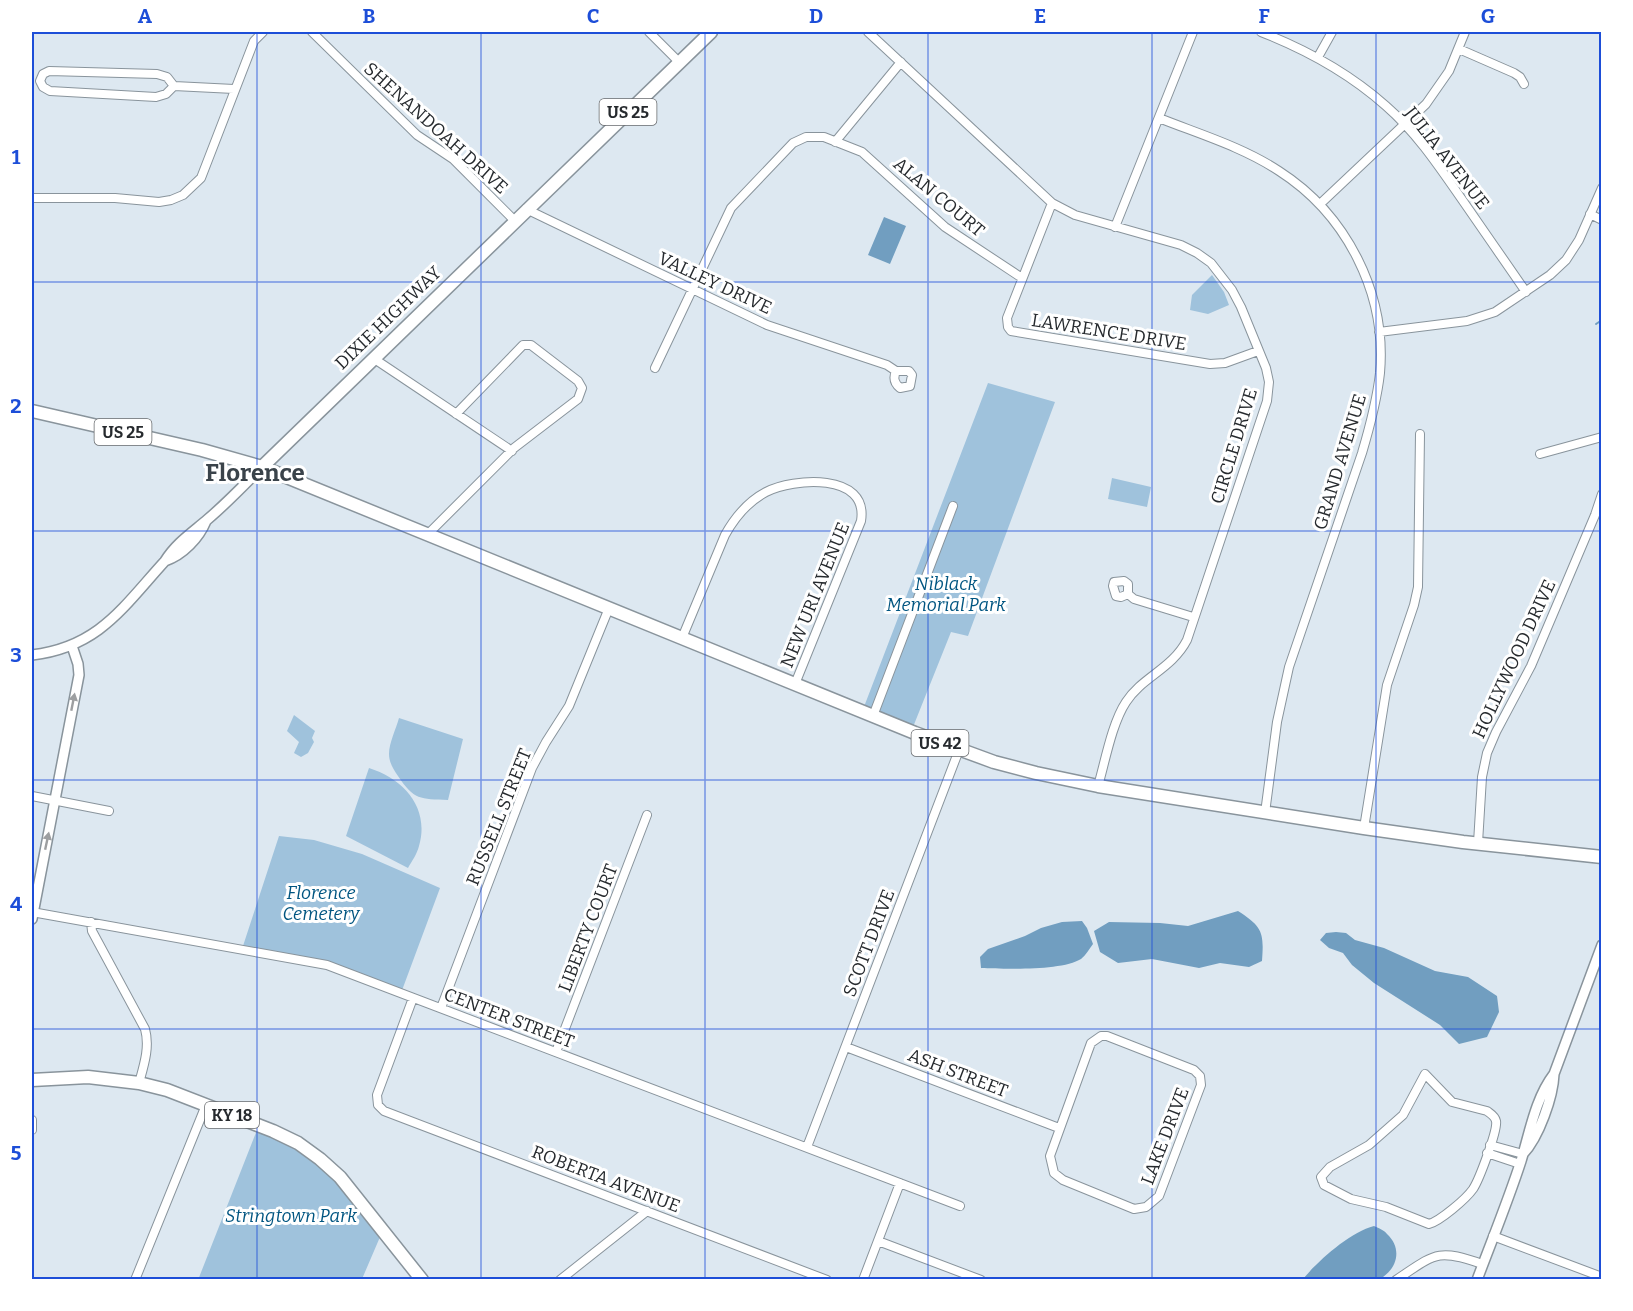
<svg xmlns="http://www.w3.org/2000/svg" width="1633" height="1311" font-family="Bitter,serif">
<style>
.green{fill:#9fc2dc}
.water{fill:#719ec0}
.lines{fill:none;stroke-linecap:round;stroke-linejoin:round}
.stream{stroke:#719ec0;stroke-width:2}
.minor-casing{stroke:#89949c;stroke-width:10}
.tertiary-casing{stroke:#89949c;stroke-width:12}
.primary-casing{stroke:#89949c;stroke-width:15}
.minor{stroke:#fff;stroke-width:8}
.tertiary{stroke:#fff;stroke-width:9}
.primary{stroke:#fff;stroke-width:12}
.oneway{fill:#9d9fa1}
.grid{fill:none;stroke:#1d4ed8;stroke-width:1.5;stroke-opacity:0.55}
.labels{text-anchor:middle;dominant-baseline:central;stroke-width:6;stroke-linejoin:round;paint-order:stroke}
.shield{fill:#fff;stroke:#676a6d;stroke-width:1.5}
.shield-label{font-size:16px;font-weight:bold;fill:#262a2e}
.street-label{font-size:18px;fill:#262a2e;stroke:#fff}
.park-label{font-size:18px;font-style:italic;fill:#005581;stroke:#fff}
.district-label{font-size:24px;font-weight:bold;fill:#3a434a;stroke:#fff}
.neatline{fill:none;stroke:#1d4ed8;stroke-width:2}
.grid-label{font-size:20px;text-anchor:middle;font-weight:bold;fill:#1d4ed8}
</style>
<rect width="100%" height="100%" fill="#dde8f1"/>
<!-- green -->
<path class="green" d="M1212,275L1224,292L1229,305L1208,314L1190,310L1192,295Z
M988,383L1055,402L968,636L951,632L911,732L862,712Z
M1112,478L1151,487L1147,507L1108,499Z
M294,715L315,731L312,738L314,742L308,753L301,757L294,753L299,742L287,731Z
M399,718L463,739L448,800C420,799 414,800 398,776C393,769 389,762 389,754C389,743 396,729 399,718Z
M369,768C404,779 430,808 419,846C417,854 412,861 408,868L346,836Z
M279,836L314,840L362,854L440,888L401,993L327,965L242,949Z
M259,1125L320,1159L383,1230L362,1279L198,1280Z"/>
<!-- water -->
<path class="water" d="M884,217L906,226L890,264L868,255Z
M1238,911C1263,927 1264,933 1262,961L1249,967L1220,963L1199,968L1152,959L1118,963L1100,952L1094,931L1109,922L1160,923L1188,926Z
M1082,921L1087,928L1093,944C1089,949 1086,955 1081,959C1062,971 1004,969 981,968L980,957L988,949L1025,936L1041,928L1062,922Z
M1336,932L1346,933L1355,940L1384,948L1435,971L1468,977L1497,996L1499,1012L1487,1037L1459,1044L1440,1025L1374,983L1352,965L1343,953L1329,948L1320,940L1326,933Z
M1374,1226C1378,1228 1384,1230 1387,1234C1403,1249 1397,1269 1380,1279H1303C1318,1261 1350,1232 1374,1226Z"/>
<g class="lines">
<!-- stream -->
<path class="stream" d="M1596,324L1602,320"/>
<defs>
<path id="minor" d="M312,32L417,135L453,159L515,221
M649,32L679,62
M868,32L1052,203L1075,215L1181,245L1197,253L1211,263L1232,290L1241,307L1266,368L1269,382L1267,401L1187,640C1172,669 1142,677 1126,702C1112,723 1105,762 1098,786
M1261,32C1307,50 1349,73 1386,106C1417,133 1440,168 1463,201C1484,231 1505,262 1526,292
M1459,49L1514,73L1520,77L1524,84
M1318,57L1332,32
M174,86L166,94L156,97L50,91L43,87L40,81L43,74L49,71L157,74L167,77L174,86L234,89
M1159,118C1199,134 1243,147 1279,171C1346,214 1387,293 1380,373C1377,400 1370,426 1362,453L1289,667L1277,722L1265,813
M835,142L901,62
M32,198H115L159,202L171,200L183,195L201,178L254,41L263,32
M1052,203L1007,318L1008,327L1011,331L1210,364L1225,363L1258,351
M1320,204L1426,104L1449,71L1465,32
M526,209L767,325L887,365L896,371C893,378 894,383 900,388L910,386L912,375L909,371H896
M1590,214L1602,220
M1115,227L1193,32
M1379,332L1467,321L1495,312L1550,275L1566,260L1579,240L1602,188
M373,358L512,451
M655,368L731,208L793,143L806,137H824L862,152L945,227L1022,278
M1540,454L1602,437
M428,534L514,448L578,399L582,388L578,381L531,345H523L456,414
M1128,594L1121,597L1116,596L1113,586L1114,582L1124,581L1128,584V594L1134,599L1193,617
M682,638L725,535C735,517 747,502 766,492C793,478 869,472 861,521L795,684
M873,716L953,506
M32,796L109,811
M1364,828L1387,685L1414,605L1418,587L1420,434
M1478,843L1482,777L1487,753L1496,732L1531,666L1595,515L1602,494
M32,912L327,965L960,1206
M91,922L92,931L145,1029C150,1047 144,1065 139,1083
M413,998L377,1095L378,1105L384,1111L827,1280
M441,1008L532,768L546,742L569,706L609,608
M1101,1036H1107L1194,1070L1200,1076L1201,1085L1159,1196L1146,1207L1134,1209L1063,1180L1054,1173L1050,1156L1091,1043Z
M846,1047L1059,1128
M556,1052L647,815
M1425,1074L1452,1102L1487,1111C1491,1114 1495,1116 1496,1121C1498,1130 1479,1180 1473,1189C1466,1199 1440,1221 1429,1224L1386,1207L1351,1199L1324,1185L1321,1177L1330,1167L1369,1145L1403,1115Z
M32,1120V1130
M1490,1145L1523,1154
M807,1147L959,750
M1487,1153L1520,1164
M1493,1236L1602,1277
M878,1241L981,1280
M135,1280L206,1105
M560,1280L647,1211
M863,1280L900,1183
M1396,1280C1435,1254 1437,1248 1482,1264"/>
<path id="tertiary" d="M165,561C183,555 199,538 206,521
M32,655C99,647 123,607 165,561C176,543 193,532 208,519C227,503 244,485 262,467
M32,919L79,675L78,664L72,646
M1523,1154C1539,1137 1553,1097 1554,1074
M1477,1280C1492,1240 1508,1201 1521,1161C1530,1132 1535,1099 1554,1074L1602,945"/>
<path id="primary" d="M32,411L202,450L262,467L915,733L994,762L1036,773L1098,786L1364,828L1463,842L1602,857
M262,467L711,32
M32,1080L88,1077L139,1083L167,1090L273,1131L298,1143L320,1159L340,1177L422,1280"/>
</defs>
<!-- minor casing -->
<use href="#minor" class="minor-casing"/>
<!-- tertiary casing -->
<use href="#tertiary" class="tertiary-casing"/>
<!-- primary casing -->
<use href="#primary" class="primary-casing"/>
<!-- minor -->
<use href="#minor" class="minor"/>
<!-- tertiary -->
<use href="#tertiary" class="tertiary"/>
<!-- primary -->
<use href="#primary" class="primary"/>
</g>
<!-- one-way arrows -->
<defs><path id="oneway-solid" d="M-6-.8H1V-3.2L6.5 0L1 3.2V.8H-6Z" transform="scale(1.5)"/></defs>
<g class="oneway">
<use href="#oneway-solid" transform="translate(73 702) rotate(-79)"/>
<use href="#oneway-solid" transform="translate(47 841) rotate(-78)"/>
</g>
<!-- grid -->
<path class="grid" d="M257,32V1280M481,32V1280M705,32V1280M928,32V1280M1152,32V1280M1376,32V1280M32,282H1602M32,531H1602M32,780H1602M32,1029H1602"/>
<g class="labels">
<!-- shield labels -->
<g class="shield">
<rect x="599.5" y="99" width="57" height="26" rx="4.5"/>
<rect x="94.5" y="419" width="57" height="26" rx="4.5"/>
<rect x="911.5" y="730" width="57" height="26" rx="4.5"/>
<rect x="205" y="1102" width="54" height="26" rx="4.5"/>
</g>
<g class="shield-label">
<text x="628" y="112">US 25</text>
<text x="123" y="432">US 25</text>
<text x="940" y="743">US 42</text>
<text x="232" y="1115">KY 18</text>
</g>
<!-- street labels -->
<g class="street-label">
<text transform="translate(436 128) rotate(42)">SHENANDOAH DRIVE</text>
<text transform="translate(1447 158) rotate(52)">JULIA AVENUE</text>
<text transform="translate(939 197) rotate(40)">ALAN COURT</text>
<text transform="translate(715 283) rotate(25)">VALLEY DRIVE</text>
<text transform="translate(388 318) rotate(-44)">DIXIE HIGHWAY</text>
<text transform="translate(1109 332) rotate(9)">LAWRENCE DRIVE</text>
<text transform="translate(1234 446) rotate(-73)">CIRCLE DRIVE</text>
<text transform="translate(1340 462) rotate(-73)">GRAND AVENUE</text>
<text transform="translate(815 595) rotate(-68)">NEW URI AVENUE</text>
<text transform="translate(1514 659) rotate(-65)">HOLLYWOOD DRIVE</text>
<text transform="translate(499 817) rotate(-68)">RUSSELL STREET</text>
<text transform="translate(588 928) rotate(-69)">LIBERTY COURT</text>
<text transform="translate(869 943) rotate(-69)">SCOTT DRIVE</text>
<text transform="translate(509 1018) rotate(21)">CENTER STREET</text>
<text transform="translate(958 1073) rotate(21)">ASH STREET</text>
<text transform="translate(1165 1136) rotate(-69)">LAKE DRIVE</text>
<text transform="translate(606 1179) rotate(21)">ROBERTA AVENUE</text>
</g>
<!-- park labels -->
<g class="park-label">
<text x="946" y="584">Niblack<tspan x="946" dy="21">Memorial Park</tspan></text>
<text x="321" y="893">Florence<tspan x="321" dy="21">Cemetery</tspan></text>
<text x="291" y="1216">Stringtown Park</text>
</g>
<!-- district labels -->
<g class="district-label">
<text x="255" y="473">Florence</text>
</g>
</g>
<!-- border -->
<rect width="1633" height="1311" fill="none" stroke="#ffffff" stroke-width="66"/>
<rect x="33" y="33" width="1567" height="1245" class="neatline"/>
<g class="grid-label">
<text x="145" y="23">A</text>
<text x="369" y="23">B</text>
<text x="593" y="23">C</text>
<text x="816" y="23">D</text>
<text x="1040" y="23">E</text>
<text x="1264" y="23">F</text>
<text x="1488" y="23">G</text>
<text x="16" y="164">1</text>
<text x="16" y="413">2</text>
<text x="16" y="662">3</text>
<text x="16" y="911">4</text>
<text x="16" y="1160">5</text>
</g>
</svg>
